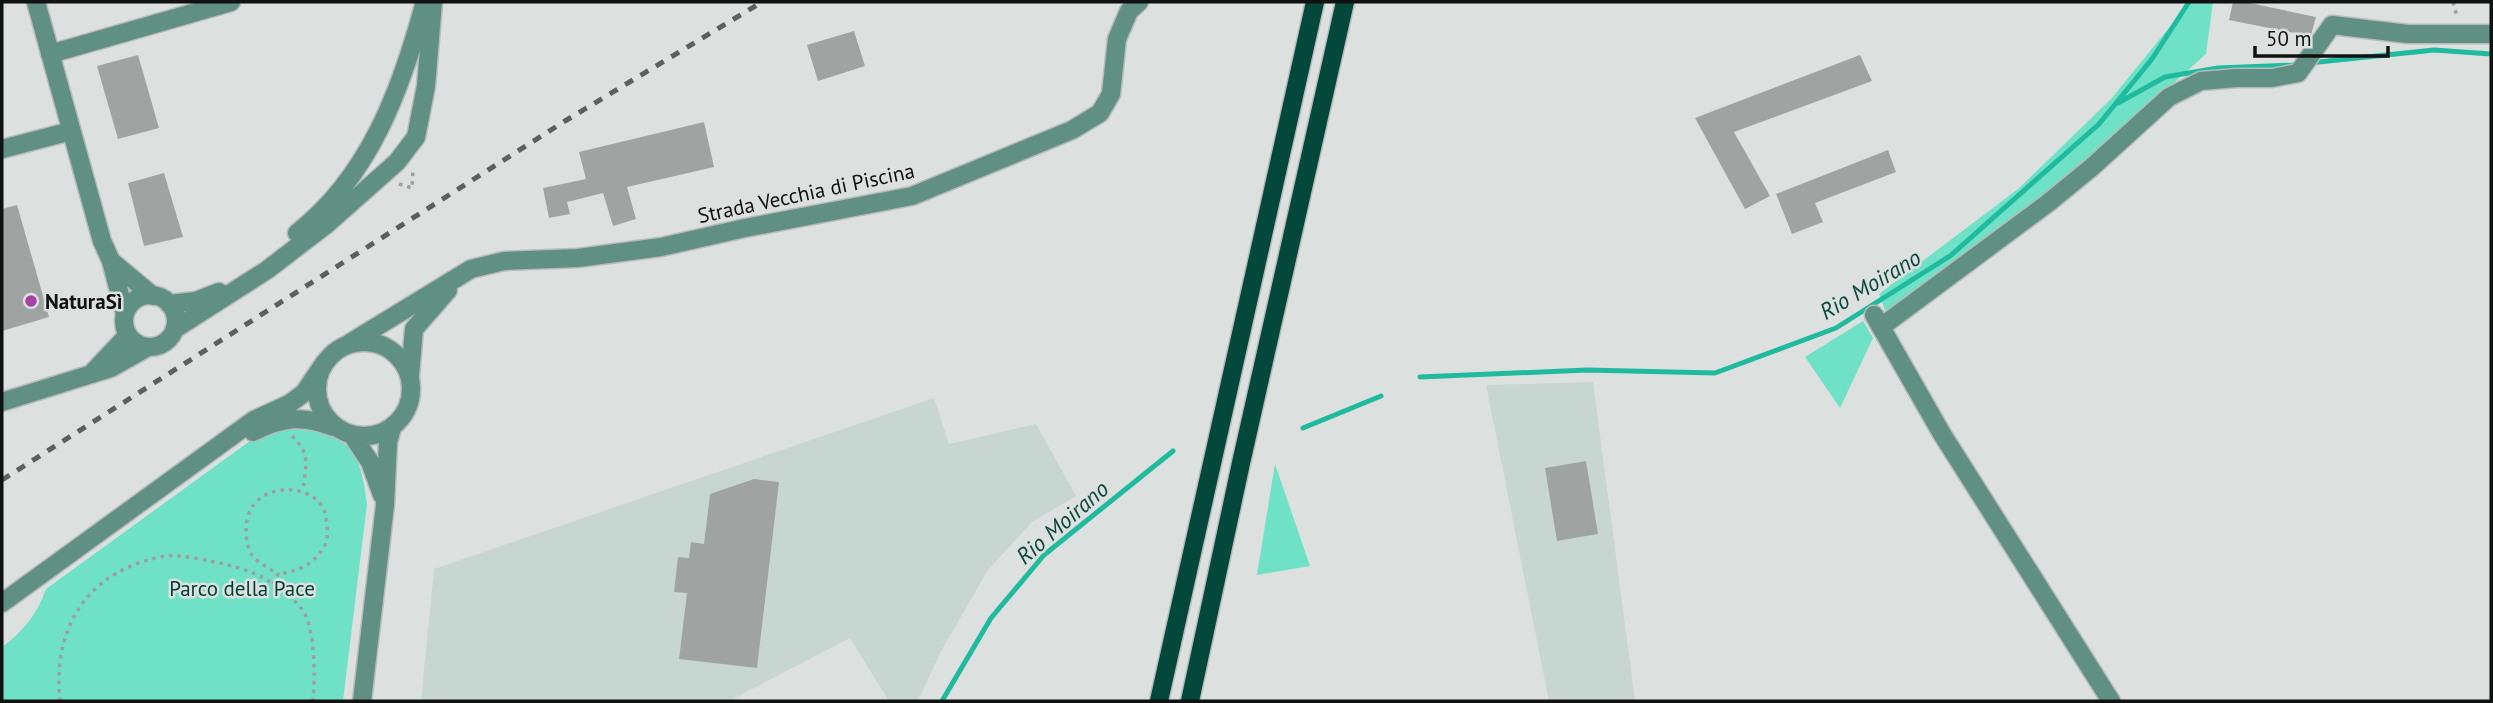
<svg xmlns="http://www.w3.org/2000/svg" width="2493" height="703" font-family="'PT Sans',sans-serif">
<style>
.built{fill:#c8d6d2}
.green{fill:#6fe1c7}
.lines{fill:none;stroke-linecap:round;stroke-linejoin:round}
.stream{stroke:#20ba9f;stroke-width:5}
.building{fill:#9fa4a2}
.minor-casing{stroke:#b7bbba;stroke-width:21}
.major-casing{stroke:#b7bbba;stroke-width:21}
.path{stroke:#9da09f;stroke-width:3.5;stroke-dasharray:3.5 5;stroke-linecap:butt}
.minor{stroke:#5f9083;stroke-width:18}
.major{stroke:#04473b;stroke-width:18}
.rail{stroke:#5d5f5f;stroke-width:5;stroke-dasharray:9 9;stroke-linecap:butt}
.poi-dot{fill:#a642a8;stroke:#dce0df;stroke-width:2.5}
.labels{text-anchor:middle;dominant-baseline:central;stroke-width:5;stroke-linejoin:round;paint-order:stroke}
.street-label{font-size:21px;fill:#101111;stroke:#dce0df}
.poi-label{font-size:21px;font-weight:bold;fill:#101111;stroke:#dce0df;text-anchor:start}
.park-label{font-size:21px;fill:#003f34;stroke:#dce0df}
.water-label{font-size:23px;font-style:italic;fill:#0b483d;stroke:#dce0df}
</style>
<rect width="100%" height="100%" fill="#dce0df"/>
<!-- built -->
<path class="built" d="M1593,382L1635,701H1549L1486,385Z
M934,398L949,444L1036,424L1076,496L1032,522L988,570L941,651L918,701H889L850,638L729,701H421L434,569Z"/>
<!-- green -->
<path class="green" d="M2190,2H2213L2206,54L2071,175L1886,313L1879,294L2018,189L2111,99Z
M1863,321L1873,338L1840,408L1805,357Z
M290,425C347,436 360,444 367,504L343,701H2V647C22,633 38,613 46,589L254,438Z
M1275,464L1310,566L1257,575Z"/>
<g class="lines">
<!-- stream -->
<path class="stream" d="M2309,63L2434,50L2491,54
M2118,103L2165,77L2218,68L2296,65
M1420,377L1587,370L1715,373L1836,328L1950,256L2099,124L2152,59L2189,2
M1303,428L1381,396
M942,701L991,618L1044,555L1173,451"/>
</g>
<!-- building -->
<path class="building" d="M2233,2H2245L2316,17L2311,35L2310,36L2229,20Z
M854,31L865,66L818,81L807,45Z
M138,55L159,128L118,139L97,66Z
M1860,55L1872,81L1734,132L1770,196L1745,209L1695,118Z
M704,122L714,167L627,187L636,219L613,226L603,193L567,202L570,214L549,218L543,188L586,179L579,152Z
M1888,150L1896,172L1815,203L1823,222L1792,234L1776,194Z
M164,173L183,237L144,246L128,183Z
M17,205L49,317L2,331V209Z
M1586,461L1598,534L1557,541L1545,468Z
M754,479L779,482L757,668L679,659L687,593L674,592L678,557L689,558L691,542L704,544L710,494Z"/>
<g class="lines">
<defs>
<path id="minor" d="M36,2L102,241L111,261L125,314
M50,54L231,2
M2,149L71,131
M297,233C369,177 401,90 424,5
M111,261L153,296
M124 321a26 26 0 1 1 52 0a26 26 0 1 1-52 0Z
M169,304L196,301L219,292
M1874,315L1942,434L2111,701
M1881,327L2048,203L2092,167L2169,97L2201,81L2237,78H2272L2298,73L2332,25L2408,34H2491
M175,329L267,270L327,224L397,162L416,137L419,122L426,86L433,2
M317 389a47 47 0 1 1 94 0a47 47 0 1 1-94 0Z
M350,343L471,269L504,261L578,258L661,247L745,228L912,196L1072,130L1100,113L1111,94L1117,39L1129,11L1139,2
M94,371L128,335
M410,375L414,329L448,290
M2,402L111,368L148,347
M253,432C283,417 303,415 333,427
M352,435L370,462L382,495
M2,603L254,420L289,404L304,393L325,362
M362,701L385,505L388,442L392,428"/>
<path id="major" d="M1159,701L1315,2
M1190,701L1241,463L1345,2"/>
</defs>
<!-- minor casing -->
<use href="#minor" class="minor-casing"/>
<!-- major casing -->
<use href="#major" class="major-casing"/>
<!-- path -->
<path class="path" d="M2453,2L2457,17
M399,184L412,188L413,170
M292,436C312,455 305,467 303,491
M273,584L278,574C270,569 257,562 252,555C247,548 246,536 246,529C247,476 323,481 326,518C327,528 329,536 325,545C314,565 299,571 278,574
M60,701C52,626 89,569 166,556C181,554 209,561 224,564C252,570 282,584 301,608C316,627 315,678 313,701"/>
<!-- minor -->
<use href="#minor" class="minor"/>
<!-- major -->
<use href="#major" class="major"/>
<!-- rail -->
<path class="rail" d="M2,480L565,121L762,2"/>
</g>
<!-- markers -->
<circle class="poi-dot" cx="31" cy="301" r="7"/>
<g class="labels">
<!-- street labels -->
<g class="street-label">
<text transform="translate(806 193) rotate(-12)">Strada Vecchia di Piscina</text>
</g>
<!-- poi labels -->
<g class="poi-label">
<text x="45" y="301">NaturaSì</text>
</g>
<!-- park labels -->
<g class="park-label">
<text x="242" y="588">Parco della Pace</text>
</g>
<!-- water labels -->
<g class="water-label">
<text transform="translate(1870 284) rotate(-31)">Rio Moirano</text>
<text transform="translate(1062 522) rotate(-41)">Rio Moirano</text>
</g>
</g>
<!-- border -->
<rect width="2493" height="703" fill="none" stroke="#101111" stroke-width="7"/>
<!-- scale -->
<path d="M2255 46v10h133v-10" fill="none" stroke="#101111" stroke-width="3.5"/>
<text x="2266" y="46" font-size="21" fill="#101111" stroke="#dce0df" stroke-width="5" paint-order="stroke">50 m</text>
</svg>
